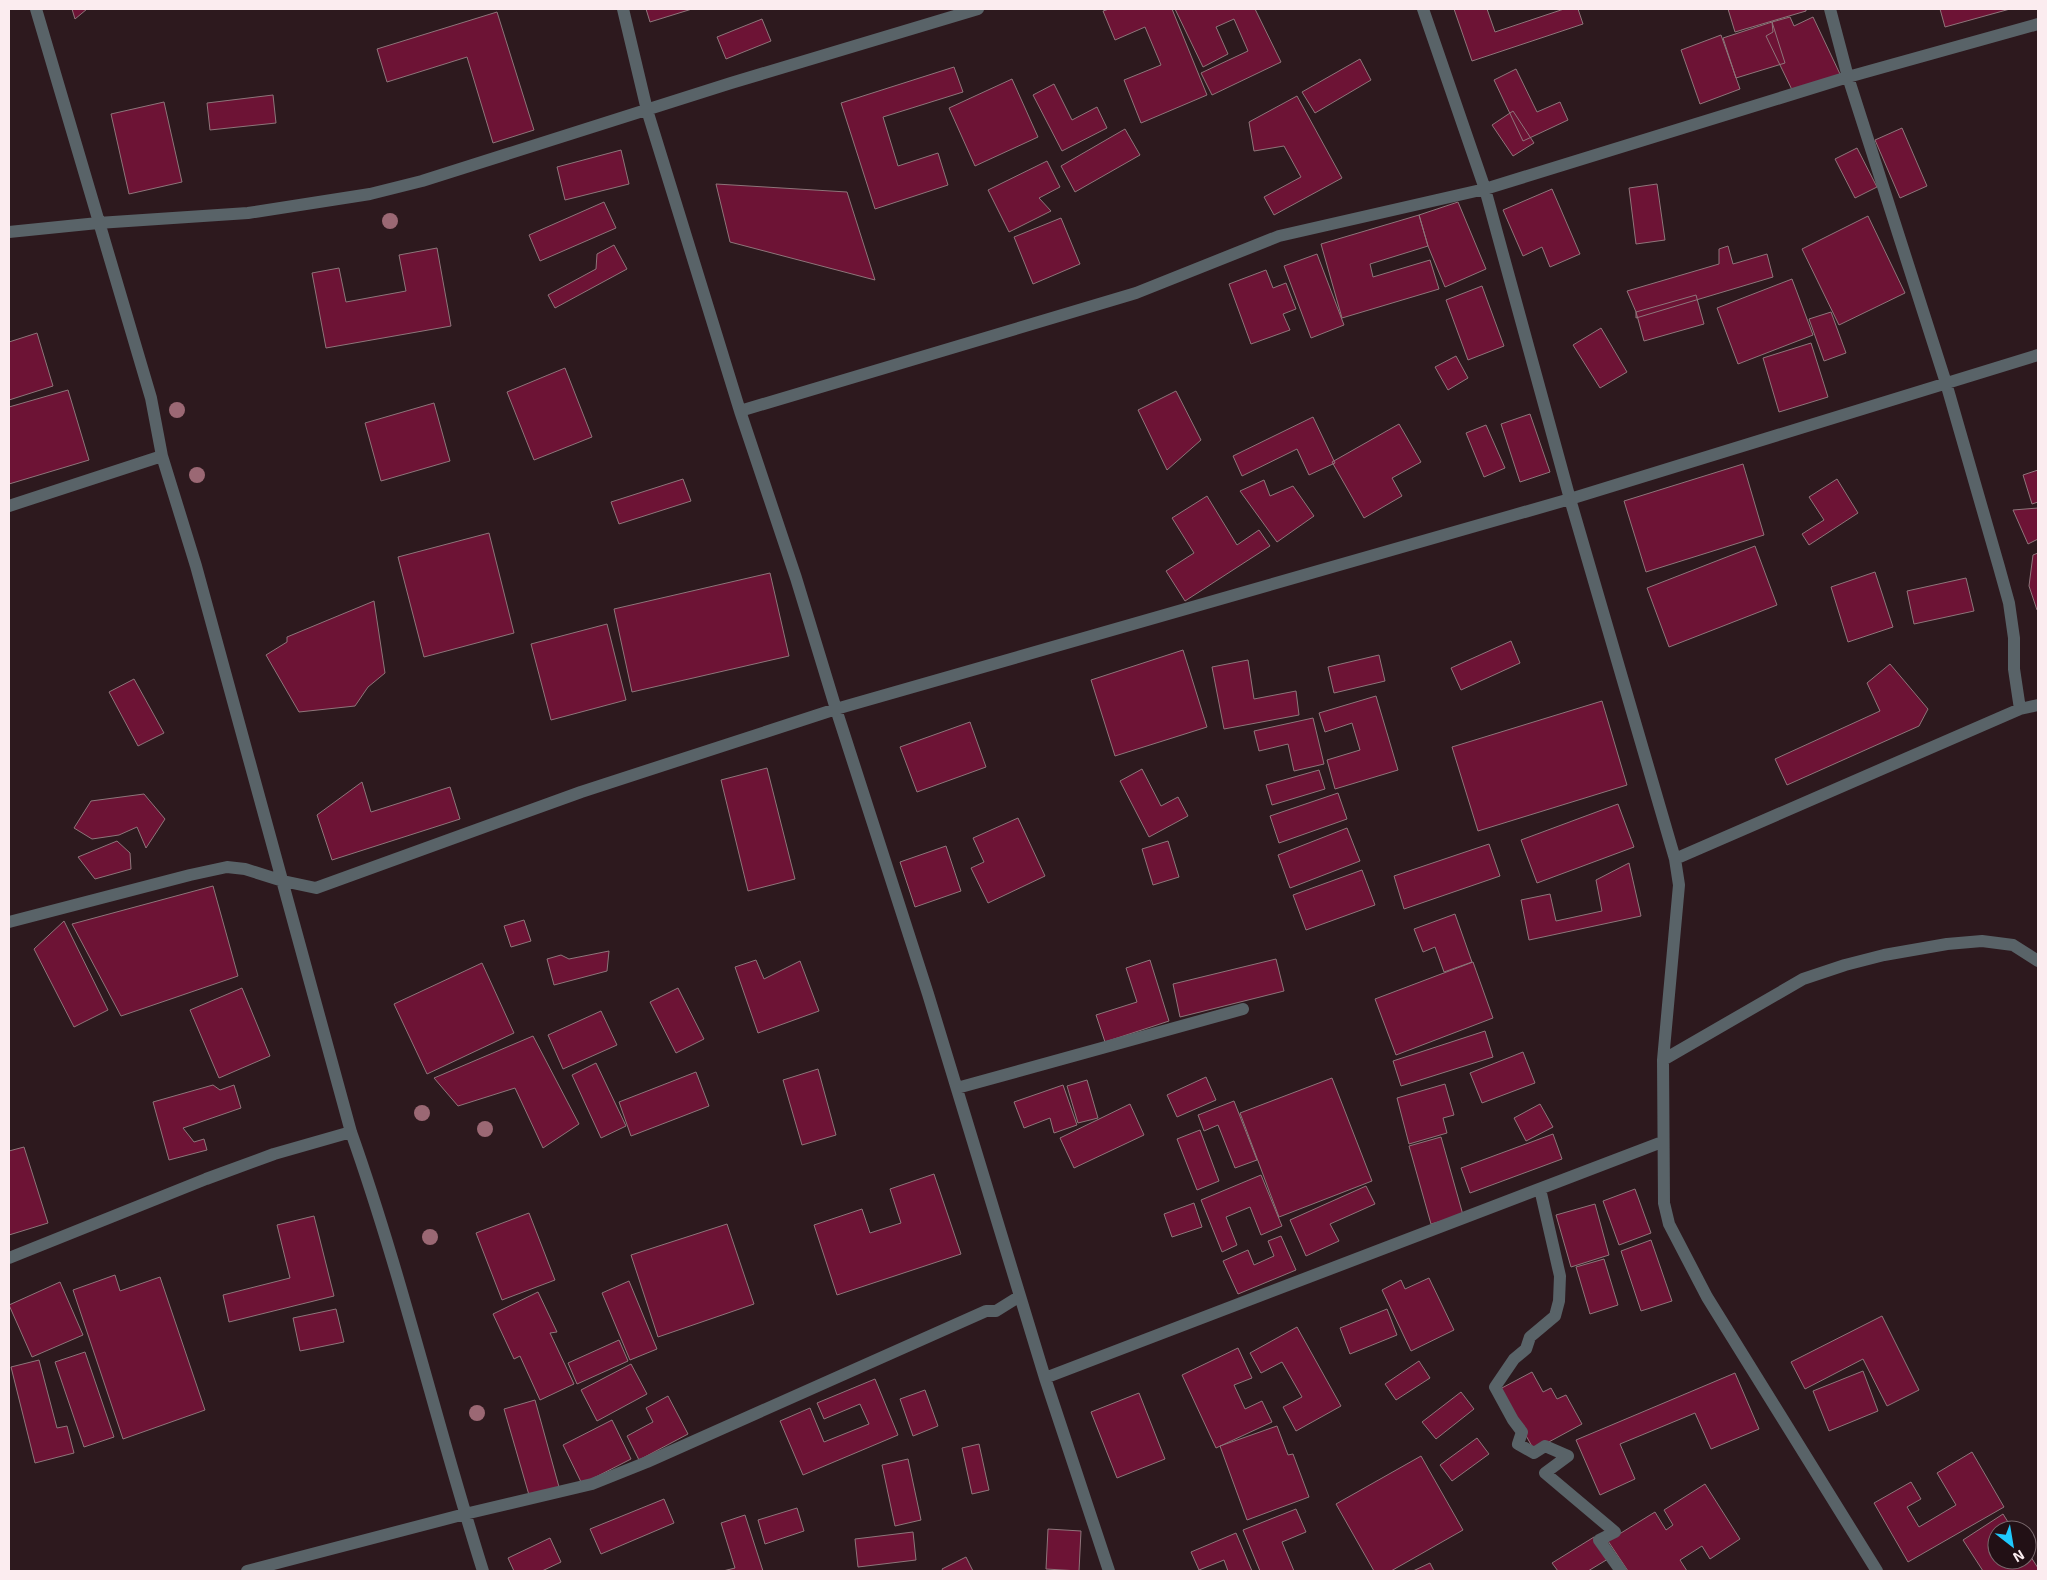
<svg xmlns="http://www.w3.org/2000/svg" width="2047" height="1580" font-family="'Exo 2',sans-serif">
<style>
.building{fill:#6d1335;stroke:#8e757a}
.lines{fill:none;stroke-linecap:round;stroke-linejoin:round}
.street{stroke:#596368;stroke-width:12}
.tree{fill:#9b6874}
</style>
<rect width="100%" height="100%" fill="#2d191e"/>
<!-- building -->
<path class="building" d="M72,9H87L75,19Z
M646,9H692L650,22Z
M1109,9H1172L1207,95L1141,123L1124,80L1161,65L1145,27L1115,40L1103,11Z
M1175,9H1255L1281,62L1212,95L1201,73L1248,51L1234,19L1216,27L1228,54L1203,67Z
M1454,9H1487L1495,32L1564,9H1578L1583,24L1472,61Z
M1728,9H1806V11L1735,32Z
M1940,9H2010L1945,27Z
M497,12L534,130L493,143L467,57L387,82L377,49Z
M1790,17L1794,26L1813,17L1840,74L1795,96L1766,36L1773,32L1772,22Z
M762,19L771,41L726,59L717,37Z
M1772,22L1785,63L1736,78L1723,38Z
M1721,35L1740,89L1700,104L1681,50Z
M1360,59L1371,80L1315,113L1302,92Z
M954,67L963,92L883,117L898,166L938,153L948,185L875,209L841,103Z
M1516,69L1537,112L1560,102L1568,120L1523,141L1494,80Z
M1012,79L1038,137L975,166L949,108Z
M1054,84L1072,120L1097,107L1107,128L1062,151L1033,95Z
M273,95L276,123L210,130L207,103Z
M1297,96L1342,178L1274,215L1264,197L1301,177L1284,146L1254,151L1249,122Z
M164,102L182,182L129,194L111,114Z
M1513,111L1534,143L1513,156L1492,125Z
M1902,128L1927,186L1900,198L1875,140Z
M1125,129L1140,155L1075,192L1061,166Z
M1857,148L1877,187L1855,198L1835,159Z
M621,150L629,184L565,200L557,167Z
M1047,161L1060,187L1039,198L1051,211L1009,232L988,190Z
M716,184L847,192L875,280L730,242Z
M1657,184L1665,240L1636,244L1629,188Z
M1552,189L1580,254L1550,267L1542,247L1523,256L1503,210Z
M604,202L616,228L540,261L529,235Z
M1458,202L1486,269L1445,287L1428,246L1419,215Z
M1419,215L1428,246L1370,264L1373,277L1430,260L1439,289L1342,318L1321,244Z
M1868,216L1905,293L1839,325L1802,249Z
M1061,218L1080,264L1033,284L1014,237Z
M614,245L627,269L555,308L548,295L596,269L597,254Z
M1728,246L1733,264L1767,254L1773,277L1636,318V312L1627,291L1719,264V249Z
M437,248L451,326L326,348L312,273L339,268L346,302L406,291L399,255Z
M1317,254L1344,325L1311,338L1284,266Z
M1266,270L1273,288L1286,283L1296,309L1283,314L1290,330L1251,344L1229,284Z
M1792,279L1813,335L1738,364L1717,308Z
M1482,286L1504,346L1468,360L1446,300Z
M1696,295L1704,324L1644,341L1636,312Z
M1831,312L1846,353L1824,361L1809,319Z
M1601,328L1627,372L1600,388L1573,345Z
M37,333L53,386L9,400V342Z
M1811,343L1828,397L1779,412L1763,358Z
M1456,356L1468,378L1448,390L1435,367Z
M565,368L592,437L534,460L507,392Z
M68,390L89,460L9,484V407Z
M1176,391L1201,440L1167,470L1138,410Z
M434,403L450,461L381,481L365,423Z
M1530,414L1550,472L1520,482L1501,424Z
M1313,417L1335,463L1309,475L1297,449L1242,476L1233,456Z
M1399,424L1421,462L1392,478L1402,496L1364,518L1332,462Z
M1486,425L1505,468L1484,477L1466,433Z
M1743,464L1764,535L1646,572L1624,501Z
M2038,470V502L2032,504L2023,475Z
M683,479L691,501L619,524L611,502Z
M1837,479L1858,513L1809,545L1802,534L1824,520L1809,497Z
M1264,480L1270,496L1293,486L1314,516L1277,542L1240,491Z
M1207,496L1237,545L1259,530L1270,546L1185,601L1166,571L1194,553L1172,518Z
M2038,508V539L2028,544L2013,510Z
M489,533L514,633L424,657L398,557Z
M1755,546L1777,605L1669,647L1647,588Z
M2038,553V610H2037L2029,586L2033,555Z
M1875,572L1893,627L1848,642L1831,587Z
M770,573L789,656L632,692L614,609Z
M1966,578L1974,611L1914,624L1907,591Z
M374,601L385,673L368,687L355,706L299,712L266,655L287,642V637Z
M607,624L626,700L551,720L531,644Z
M1511,641L1520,663L1461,690L1451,668Z
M1183,650L1207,727L1115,756L1091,680Z
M1379,655L1385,681L1334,693L1328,667Z
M1248,660L1254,699L1296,691L1299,715L1224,729L1212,667Z
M1890,664L1928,709L1919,726L1787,785L1775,759L1880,711L1867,683Z
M134,679L164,733L138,746L109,692Z
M1376,696L1398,770L1335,789L1327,760L1360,750L1352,723L1325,732L1319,713Z
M1602,701L1627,785L1478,831L1452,747Z
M1313,718L1324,764L1294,771L1288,744L1259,751L1254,731Z
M970,722L986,767L917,792L900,747Z
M767,768L795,879L748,891L721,780Z
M1142,769L1161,806L1178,797L1188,816L1149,837L1120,781Z
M1319,770L1325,789L1272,805L1266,785Z
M362,782L371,812L450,787L460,819L332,860L317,815Z
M1338,793L1347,819L1279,843L1270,816Z
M144,794L165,819L146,848L137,827L119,835L92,839L74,828L91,801Z
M1618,804L1634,847L1537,883L1521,840Z
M1018,818L1045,876L988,903L971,868L984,862L973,838Z
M1347,828L1360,861L1290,888L1278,855Z
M117,841L130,853L131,869L95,879L78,857Z
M1168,841L1179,877L1153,885L1142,849Z
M1489,844L1500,876L1404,909L1394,876Z
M946,846L961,891L915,907L900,862Z
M1629,863L1641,916L1529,940L1521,900L1550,894L1556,921L1602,911L1596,880Z
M1362,870L1375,905L1306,930L1293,895Z
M213,886L238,976L121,1016L72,924Z
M1455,914L1472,962L1444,972L1435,947L1423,952L1414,929Z
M524,920L531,941L511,947L504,926Z
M64,921L108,1010L74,1027L34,949Z
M609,951L607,971L554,985L547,959L561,955L569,959Z
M1276,959L1284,991L1180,1017L1173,984Z
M756,960L764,979L800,961L819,1011L758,1033L735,967Z
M1150,960L1169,1021L1105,1042L1096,1015L1137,1002L1126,968Z
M1473,962L1493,1018L1396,1055L1375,999Z
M482,963L514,1033L427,1074L394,1004Z
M242,988L270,1056L219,1078L190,1010Z
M678,988L704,1039L676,1053L650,1002Z
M601,1011L617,1045L563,1069L548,1035Z
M1485,1031L1493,1057L1401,1086L1393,1061Z
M533,1036L579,1124L543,1148L515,1088L458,1106L434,1078Z
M1523,1052L1535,1083L1482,1103L1470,1073Z
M596,1063L626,1126L601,1138L572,1075Z
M818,1069L836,1135L802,1145L783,1080Z
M696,1072L709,1106L631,1136L619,1102Z
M1206,1077L1216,1100L1177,1117L1167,1095Z
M1332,1078L1372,1181L1279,1217L1240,1113Z
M1087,1080L1098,1118L1078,1123L1067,1086Z
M1445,1084L1454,1115L1443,1118L1447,1133L1409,1144L1397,1098Z
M213,1085L220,1090L234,1085L241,1108L183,1128L194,1142L204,1139L207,1150L169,1160L153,1102Z
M1063,1085L1077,1125L1054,1133L1050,1118L1024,1128L1014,1102Z
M1234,1101L1257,1160L1235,1168L1218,1125L1204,1131L1198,1115Z
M1130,1104L1144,1135L1074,1168L1060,1138Z
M1540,1104L1553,1127L1526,1141L1514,1118Z
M1200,1130L1219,1181L1197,1190L1177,1139Z
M1553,1134L1562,1159L1470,1193L1461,1168Z
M1441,1137L1463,1215L1431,1224L1409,1146Z
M24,1147L48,1223L9,1235V1151Z
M934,1174L961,1254L837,1295L814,1225L862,1209L870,1233L901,1223L890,1189Z
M1261,1175L1282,1226L1261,1235L1250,1207L1226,1217L1237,1245L1222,1252L1201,1200Z
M1366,1186L1375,1204L1330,1224L1339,1241L1306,1256L1290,1220Z
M1635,1189L1651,1233L1619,1245L1603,1201Z
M1194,1203L1202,1227L1172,1237L1164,1214Z
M1595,1204L1609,1255L1571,1267L1556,1215Z
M529,1213L555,1280L502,1300L476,1233Z
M314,1216L334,1296L229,1322L223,1295L290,1278L277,1225Z
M727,1224L754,1304L658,1337L631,1255Z
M1281,1236L1296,1270L1238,1294L1223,1261L1248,1250L1254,1265L1274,1256L1268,1241Z
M1651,1240L1672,1301L1641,1311L1621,1251Z
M1604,1259L1618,1305L1590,1314L1576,1267Z
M115,1275L120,1291L160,1277L205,1410L123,1439L73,1290Z
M1429,1278L1454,1330L1411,1351L1382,1290L1401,1280L1405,1289Z
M629,1281L657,1349L630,1360L602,1293Z
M60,1282L83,1335L32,1357L9,1305Z
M538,1292L557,1332L550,1333L574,1384L540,1400L520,1356L514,1359L493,1314Z
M336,1309L344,1342L300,1351L293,1318Z
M1387,1309L1397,1335L1350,1354L1340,1328Z
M1882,1316L1919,1390L1887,1406L1863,1359L1805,1389L1791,1362Z
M1297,1327L1341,1406L1296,1431L1283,1407L1302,1397L1282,1362L1261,1373L1250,1353Z
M619,1340L628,1361L577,1384L568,1363Z
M1238,1348L1252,1378L1234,1385L1245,1409L1262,1401L1272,1422L1216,1448L1182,1375Z
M85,1352L114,1437L84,1447L55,1362Z
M39,1360L57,1428L67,1426L74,1453L35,1463L11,1367Z
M1419,1361L1430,1378L1396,1400L1385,1384Z
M631,1364L647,1394L597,1421L581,1390Z
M1863,1371L1878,1411L1829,1431L1813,1391Z
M1532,1372L1543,1392L1551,1388L1557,1399L1566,1395L1582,1424L1534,1450L1500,1389Z
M1735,1373L1759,1429L1711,1449L1695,1413L1620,1444L1635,1479L1600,1495L1576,1440Z
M875,1379L898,1435L803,1475L780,1421L810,1408L824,1442L869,1424L860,1404L824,1419L817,1403Z
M925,1390L938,1426L913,1436L900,1399Z
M1461,1392L1474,1409L1436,1439L1422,1422Z
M1139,1393L1165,1459L1117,1478L1091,1412Z
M668,1396L688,1434L639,1460L627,1436L653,1422L646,1408Z
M535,1400L559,1487L529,1495L504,1409Z
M612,1420L631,1459L582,1484L563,1445Z
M1277,1426L1288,1455L1293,1454L1309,1497L1247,1520L1220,1446Z
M1477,1438L1489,1454L1452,1481L1440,1465Z
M979,1444L989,1490L972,1494L962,1448Z
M1972,1452L2004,1507L1908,1562L1874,1503L1911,1482L1921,1499L1907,1507L1919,1527L1956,1505L1937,1473Z
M1421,1456L1463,1530L1391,1571H1374L1336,1504Z
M908,1459L921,1520L895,1526L882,1465Z
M1705,1484L1740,1539L1710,1559L1702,1546L1680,1560L1687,1571H1628L1608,1541L1655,1512L1666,1530L1673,1525L1664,1510Z
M664,1499L674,1523L601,1554L590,1529Z
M797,1508L804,1531L765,1544L758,1520Z
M1296,1509L1306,1532L1282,1542L1294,1571H1260L1243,1530Z
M2003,1514L2013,1530H1997V1560H2027V1551L2038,1568V1571H1983L1963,1540Z
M745,1515L763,1571H723L735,1568L721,1523Z
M1048,1529L1081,1531L1079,1571L1046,1569Z
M913,1532L916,1560L858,1567L855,1539Z
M1236,1533L1252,1571H1228L1224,1560L1199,1570L1191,1552Z
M1594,1537L1608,1559L1588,1571H1558L1552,1563Z
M550,1538L561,1562L542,1571H514L508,1558Z
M966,1557L973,1571H943L942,1569Z
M1430,1563L1434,1571H1413Z"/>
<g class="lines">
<!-- street -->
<path class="street" d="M36,9L151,398L162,456L196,566L351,1132C402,1276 437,1426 483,1571
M623,9L647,110L740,411L796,578L836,709L928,994L1045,1378L1109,1571
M1423,9L1485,189L1570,499L1675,859L1679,885L1663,1060L1664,1203L1669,1224L1707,1297L1877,1571
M1830,9L1848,77L1946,383L1999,567L2009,603L2014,638V669L2020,709
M9,232L98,223L248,213L370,194L422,181L731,83L978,9
M740,411L1136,293L1279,236L1485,189L1848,77L2038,24
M9,506L162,456
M1675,859L2020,709L2038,705
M9,922L190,875L227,867L245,869L283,881L316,888L581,792L836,709L1570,499L2038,355
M1663,1060L1803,979L1845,965L1884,955L1947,944L1982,941L2013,945L2038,961
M957,1088L1243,1009
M1540,1189L1560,1276L1559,1301L1555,1316L1530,1337L1526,1349L1514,1359L1495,1387L1513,1420L1522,1432L1518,1444L1534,1453L1545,1446L1568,1456L1545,1473L1615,1532L1599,1540L1621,1571
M9,1258L206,1179L274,1154L351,1132
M1045,1378L1662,1142
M247,1571L465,1514L592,1484L647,1462L986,1311H996L1020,1296"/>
</g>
<!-- trees -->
<g class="tree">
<circle cx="390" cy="221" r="8"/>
<circle cx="177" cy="410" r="8"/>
<circle cx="197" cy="475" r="8"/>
<circle cx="422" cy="1113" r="8"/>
<circle cx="485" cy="1129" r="8"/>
<circle cx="430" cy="1237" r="8"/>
<circle cx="477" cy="1413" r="8"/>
</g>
<!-- border -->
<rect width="2047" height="1580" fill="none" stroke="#fbecef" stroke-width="20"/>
<!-- north arrow -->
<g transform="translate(2012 1545) rotate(149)"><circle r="24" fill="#221015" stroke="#79686c"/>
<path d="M0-4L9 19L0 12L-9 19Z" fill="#1fc9fd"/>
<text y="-8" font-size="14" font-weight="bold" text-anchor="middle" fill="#fbecef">N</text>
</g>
</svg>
